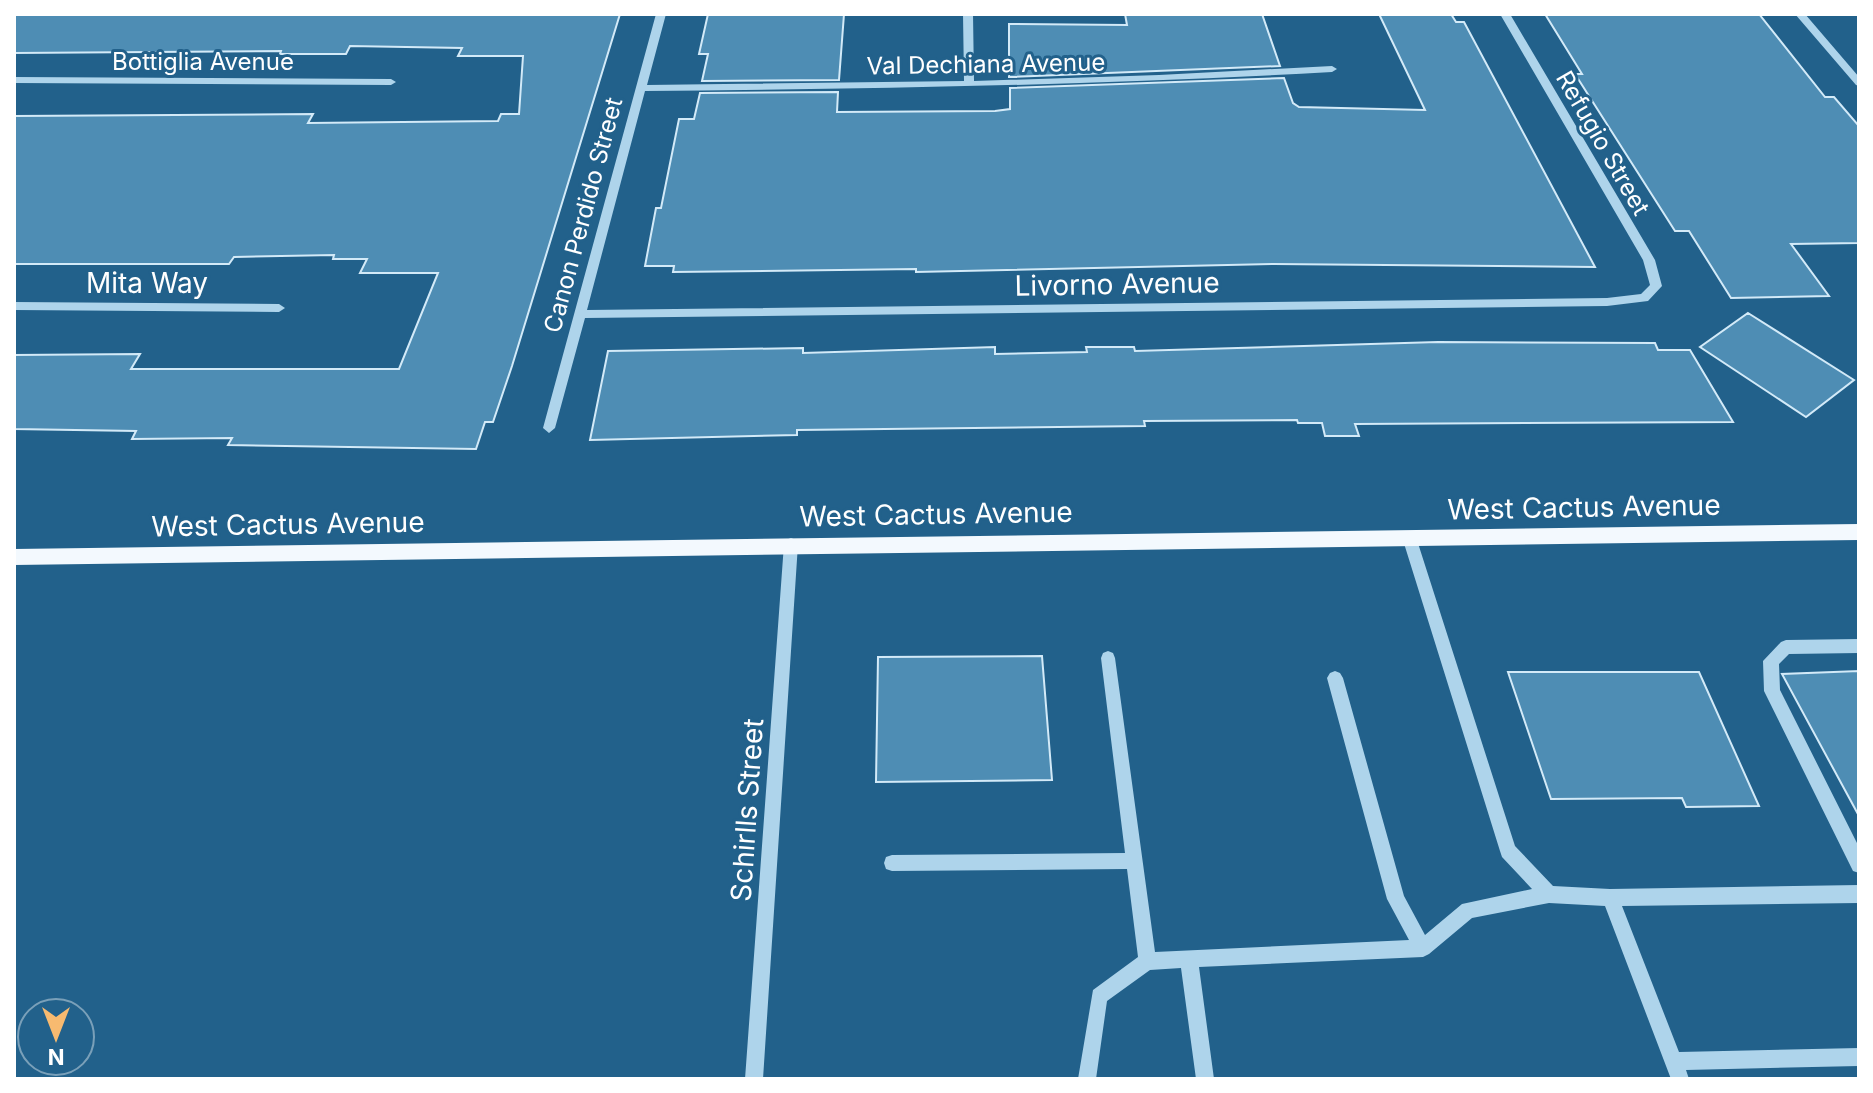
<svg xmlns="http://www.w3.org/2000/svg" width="1873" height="1093" font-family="Inter,sans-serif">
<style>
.building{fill:#4e8db4;stroke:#d3eaf8;stroke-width:2}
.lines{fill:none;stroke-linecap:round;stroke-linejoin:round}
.minor{fill:#aed4eb;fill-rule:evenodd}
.major{fill:#f3f9fe;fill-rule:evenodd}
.labels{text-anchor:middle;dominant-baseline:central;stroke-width:6;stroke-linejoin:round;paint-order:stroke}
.far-street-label{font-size:24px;fill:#fff;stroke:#22618b}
.street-label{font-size:28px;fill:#fff;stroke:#22618b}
</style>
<rect width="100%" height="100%" fill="#22618b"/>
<!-- building -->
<path class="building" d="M14,14H620L512,366L493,422H485L476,449L228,445L232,438L132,439L136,431L14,429V355L140,354L131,369H399L438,273H360L367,259H333L334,255L234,257L229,264H14V116L313,114L308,123L498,121L501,114H519L523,56H458L462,48L350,46L346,54H280L281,51L14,53Z
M708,14H844L839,80L702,81L708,54H699Z
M1125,14H1262L1280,66L1009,77V24L1127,25Z
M1379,14H1451L1456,22H1464L1595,267L1274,264L916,272V269L673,272L674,266H645L656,208H661L679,119H694L700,93L838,92L837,112L995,111L1010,109V88L1284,78L1293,103L1299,107L1425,110Z
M1545,14H1759L1825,97H1834L1859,126V243L1791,244L1829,296L1731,298L1689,231H1675L1575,74H1582Z
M1748,313L1854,380L1806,417L1700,347Z
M1438,342L1655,343L1658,350H1690L1733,422L1355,424L1359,436H1325L1322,423H1298L1297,420L1144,421L1145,426L797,430V435L590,440L608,351L803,348V353L995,347V354L1087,352L1086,347H1134L1135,351Z
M1042,656L1052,780L876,782L878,657Z
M1859,671V816L1782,674Z
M1508,672H1699L1759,806L1686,807L1682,798L1551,799Z"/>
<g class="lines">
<!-- minor -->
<path class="minor" d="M656,14H666L647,85L964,81L963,14H973L974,81L1159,75L1332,66L1337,69L1332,72C1102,85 875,89 645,91L587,310L1607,298L1641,294L1650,285L1643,260L1500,14H1510L1655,260L1662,286L1648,301L1607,306L585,318L555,428L549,433L543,428Z
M1795,14H1805L1859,77V86L1856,85Z
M14,77L391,79L396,82L391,85L14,83Z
M14,302L279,304L285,308L279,312L14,310Z
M1409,531L1414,533L1416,537L1515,846L1553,886L1610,889L1859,885V903L1622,906L1679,1052L1859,1048V1066L1686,1070L1689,1079H1671L1605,906L1549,903L1472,918L1429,954L1423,957L1199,967L1214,1079H1196L1181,968L1150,970L1107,1001L1096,1079H1078L1093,990L1138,957L1127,869L892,871L886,869L884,863L886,857L892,855L1125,853L1101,658L1103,653L1108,651L1113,653L1115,658L1155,952L1409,940L1387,899L1327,678L1330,673L1335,671L1340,673L1343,678L1404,896L1425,935L1462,904L1532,889L1502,857L1500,851L1402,537L1404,533Z
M791,538L796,540L798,544L763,1079H745L784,544L786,540Z
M1859,639V653L1789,654L1779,664L1780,690L1859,847V873L1853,871L1764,691L1763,661L1781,642L1786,640Z"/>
<!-- major -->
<path class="major" d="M1859,524V540L14,565V549Z"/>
</g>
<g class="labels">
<!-- far-street labels -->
<g class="far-street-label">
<text x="203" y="61">Bottiglia Avenue</text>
<text transform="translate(986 64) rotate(-1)">Val Dechiana Avenue</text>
<text transform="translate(1603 143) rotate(60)">Refugio Street</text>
<text transform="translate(583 215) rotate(-75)">Canon Perdido Street</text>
</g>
<!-- street labels -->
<g class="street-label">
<text x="147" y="283">Mita Way</text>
<text transform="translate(1117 284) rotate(-1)">Livorno Avenue</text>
<text transform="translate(1584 507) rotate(-1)">West Cactus Avenue</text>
<text transform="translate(936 514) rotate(-1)">West Cactus Avenue</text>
<text transform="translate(288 524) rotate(-1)">West Cactus Avenue</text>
<text transform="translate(747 810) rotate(-86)">Schirlls Street</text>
</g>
</g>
<!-- border -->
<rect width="1873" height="1093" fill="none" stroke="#ffffff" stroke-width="32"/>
<!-- north arrow -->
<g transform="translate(56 1037) rotate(180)"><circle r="38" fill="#22618b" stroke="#7aa0b9" stroke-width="2"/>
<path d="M0-6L14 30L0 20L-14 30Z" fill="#f7ba70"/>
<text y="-12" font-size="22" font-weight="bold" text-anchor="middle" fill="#ffffff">N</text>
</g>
</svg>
